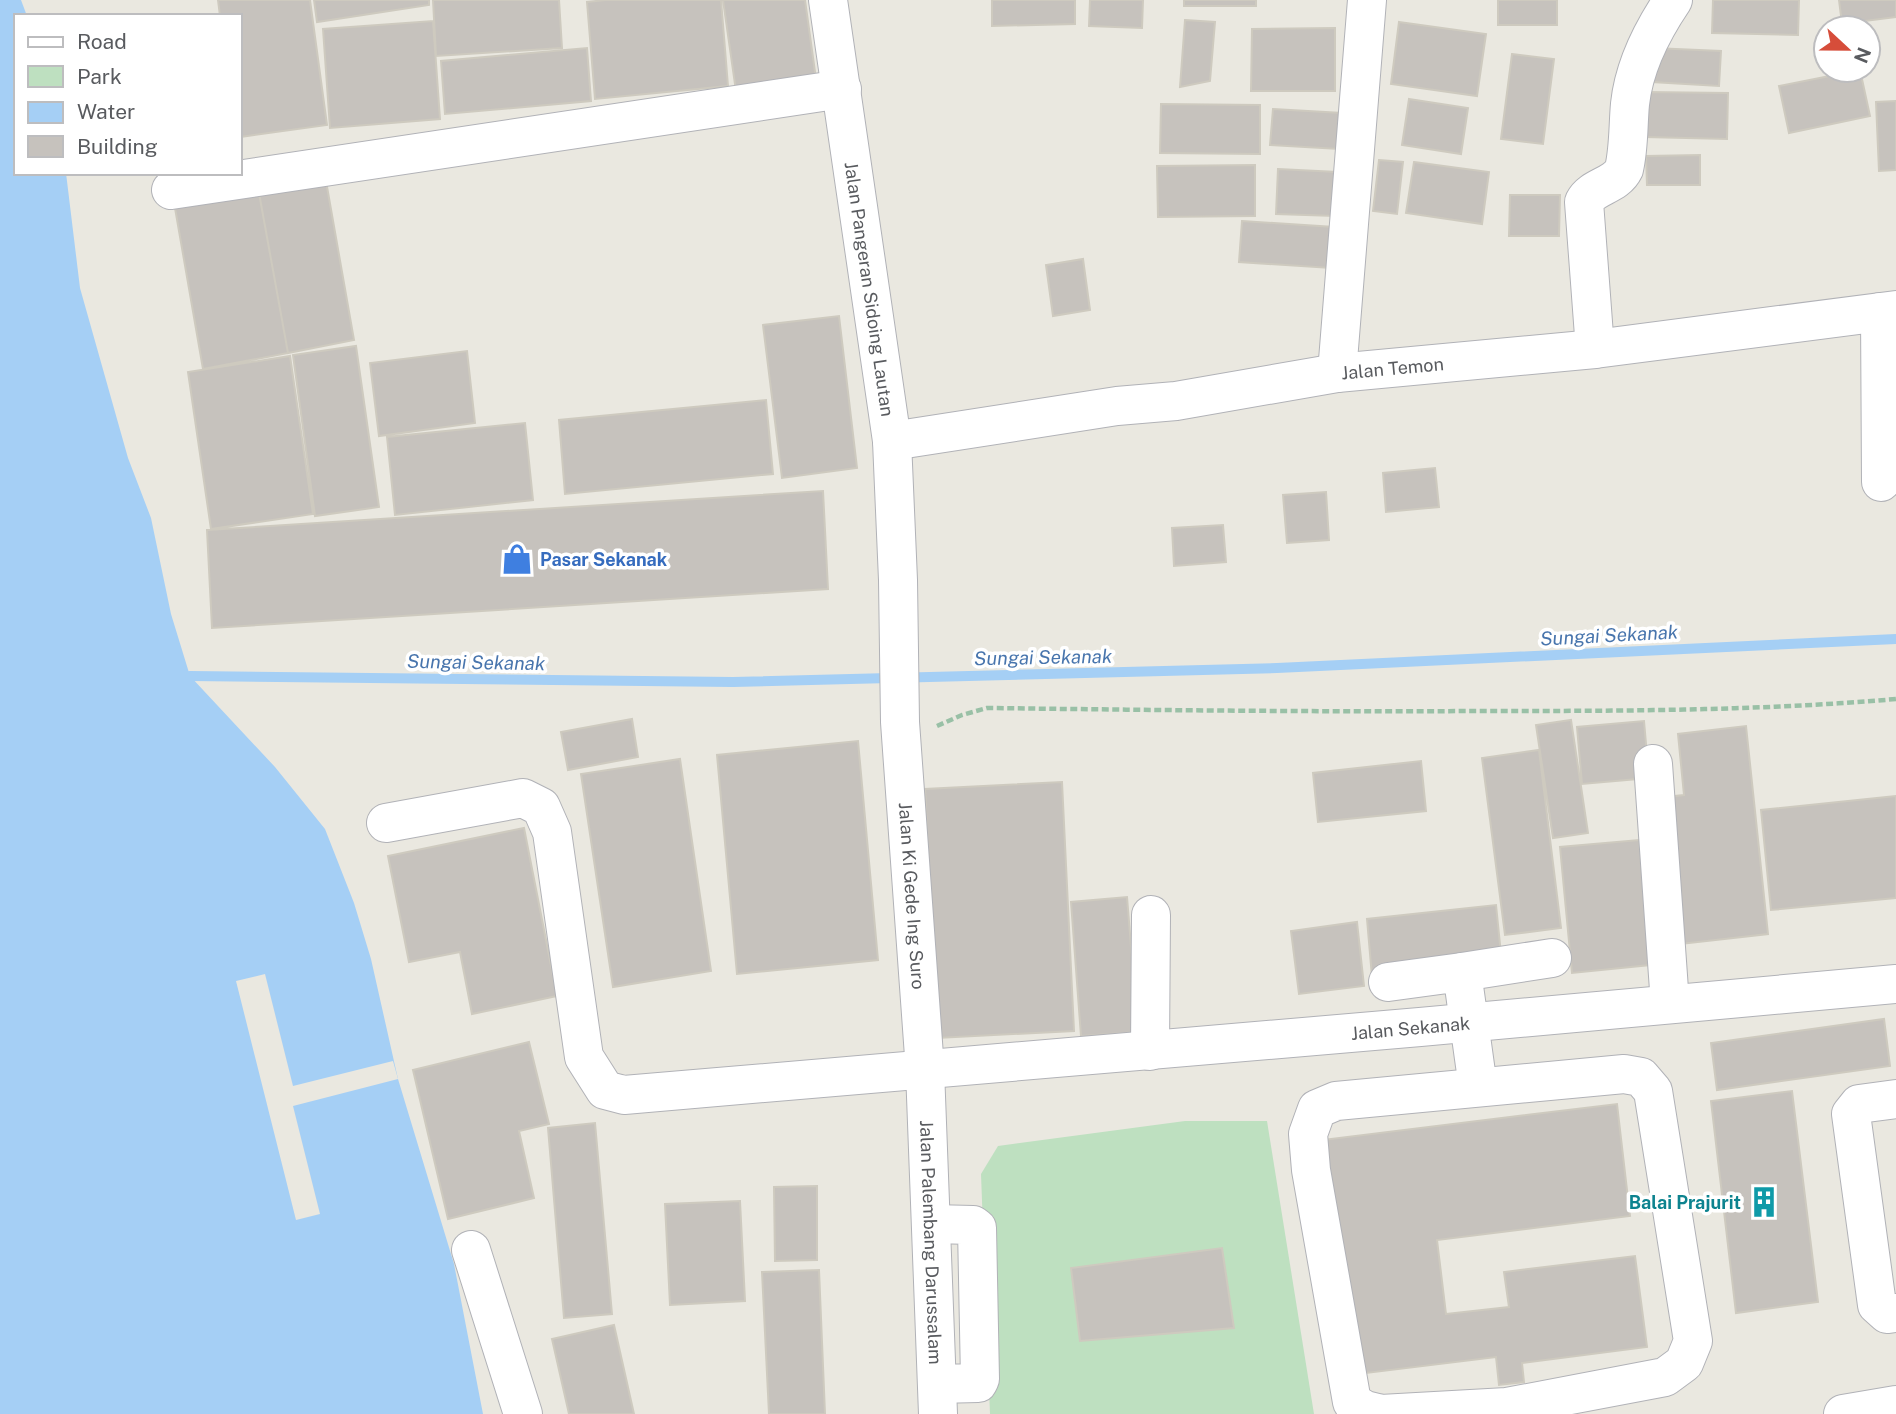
<svg xmlns="http://www.w3.org/2000/svg" width="1896" height="1414" font-family="'Public Sans',sans-serif">
<style>
.green{fill:#bee0c0}
.water{fill:#a5cff5}
.pier{fill:#eae8e0}
.lines{fill:none;stroke-linecap:round;stroke-linejoin:round}
.stream{stroke:#a5cff5;stroke-width:10}
.building{fill:#c6c2bd;stroke:#cecabf;stroke-width:2}
.minor-casing{stroke:#b1b2b7;stroke-width:40}
.path{stroke:#99c0a6;stroke-width:4.5;stroke-dasharray:7 3.5;stroke-linecap:butt}
.minor{stroke:#fff;stroke-width:38}
.labels{text-anchor:middle;dominant-baseline:central;stroke-width:7;stroke-linejoin:round;paint-order:stroke}
.street-label{font-size:18px;fill:#595b5f;stroke:#fff}
.shop-label{font-size:18px;font-weight:bold;fill:#366cbe;stroke:#fff;text-anchor:start}
.culture-label{font-size:18px;font-weight:bold;fill:#0d838f;stroke:#fff;text-anchor:end}
.water-label{font-size:19px;font-style:italic;fill:#4875ad;stroke:#fff}
</style>
<rect width="100%" height="100%" fill="#eae8e0"/>
<!-- green -->
<path class="green" d="M1185,1121H1267L1314,1414H990L981,1174L998,1146Z"/>
<!-- water -->
<path class="water" d="M0,0H21L27,16H16V173H66L80,288L128,458L151,518L171,614L190,676L275,767L325,829L354,903L371,959L398,1079L454,1264L483,1414H0Z"/>
<!-- pier -->
<path class="pier" d="M265,974L293,1086L393,1061L398,1079L293,1106L320,1214L296,1220L236,981Z"/>
<g class="lines">
<!-- stream -->
<path class="stream" d="M190,676L733,682L1277,668L1896,639"/>
</g>
<!-- building -->
<path class="building" d="M218,0H310L327,125L240,137V16H220Z
M314,0H429V5L317,22Z
M433,0H559L562,48L436,56Z
M605,0H721L728,86L595,99L587,2Z
M723,0H805L816,79L736,91Z
M992,0H1075V24L992,26Z
M1090,0H1143L1142,28L1089,26Z
M1184,0H1256V6H1184Z
M1498,0H1557V25H1498Z
M1713,0H1799L1798,35L1712,33Z
M1839,0H1896V17L1842,24Z
M1185,20L1215,22L1210,81L1180,87Z
M433,21L440,119L330,128L323,29Z
M1399,22L1486,34L1477,96L1391,84Z
M1335,28V91H1251L1252,29Z
M587,48L591,101L445,114L441,61Z
M1653,48L1721,51L1719,86L1652,82Z
M1512,54L1554,59L1543,144L1501,139Z
M1860,70L1870,116L1789,133L1779,86Z
M1645,92L1728,93L1727,139L1645,137Z
M1409,99L1468,108L1461,154L1402,145Z
M1896,101V170L1879,171L1876,102Z
M1161,104L1260,105V154L1160,153Z
M1273,109L1342,113L1339,149L1270,145Z
M1700,155V185H1647L1646,156Z
M1379,160L1403,162L1397,214L1373,211Z
M1414,162L1489,172L1482,224L1406,213Z
M1255,165V216L1158,217L1157,166Z
M1278,169L1337,172L1335,216L1276,214Z
M326,181L354,340L288,353L259,193Z
M259,193L288,353L203,369L175,208Z
M1510,195H1560L1559,236H1509Z
M1242,221L1334,227L1331,268L1239,262Z
M1083,259L1090,310L1053,316L1046,265Z
M839,316L857,468L782,478L763,325Z
M356,346L379,507L315,516L293,355Z
M467,351L475,423L379,436L370,363Z
M290,356L313,514L211,529L188,372Z
M766,400L773,474L565,494L559,420Z
M525,423L533,500L395,515L387,437Z
M1435,468L1439,507L1386,512L1383,473Z
M823,491L828,589L212,628L207,530Z
M1326,492L1329,540L1287,543L1283,495Z
M1223,525L1226,562L1174,566L1172,528Z
M632,719L638,757L568,770L561,732Z
M1571,720L1588,833L1553,838L1536,725Z
M1644,721L1649,778L1582,784L1577,727Z
M1746,726L1768,934L1672,945L1656,798L1684,795L1678,734Z
M858,741L878,960L737,974L717,755Z
M1539,750L1561,928L1505,935L1482,758Z
M680,759L711,971L613,987L581,774Z
M1421,761L1426,811L1318,822L1313,773Z
M1062,782L1074,1031L937,1038L925,789Z
M1896,796V898L1771,910L1761,810Z
M524,828L557,996L472,1014L460,952L409,962L388,856Z
M1639,840L1650,965L1572,973L1560,847Z
M1127,897L1138,1032L1081,1036L1071,902Z
M1496,905L1502,964L1372,977L1367,919Z
M1357,922L1364,986L1299,994L1291,931Z
M1884,1019L1890,1066L1717,1090L1711,1043Z
M529,1042L549,1124L519,1131L534,1198L448,1219L413,1070Z
M1792,1091L1818,1302L1736,1313L1711,1101Z
M1617,1104L1630,1216L1437,1240L1446,1314L1509,1307L1504,1272L1635,1256L1647,1347L1522,1363L1524,1382L1499,1385L1496,1357L1350,1375L1322,1140Z
M595,1123L612,1314L564,1318L548,1128Z
M817,1186V1260L775,1261L774,1187Z
M740,1201L745,1301L670,1305L665,1204Z
M1222,1248L1234,1328L1080,1341L1071,1268Z
M819,1270L825,1414H769L762,1272Z
M614,1325L634,1414H569L552,1339Z"/>
<g class="lines">
<defs>
<g id="minor">
<path id="s1" d="M828,0L892,441L898,580L900,722L925,1070L938,1414"/>
<path d="M171,190L842,89"/>
<path d="M1880,312L1881,482"/>
<path d="M1595,349L1584,202C1592,186 1616,186 1624,169C1629,148 1628,126 1630,104C1634,66 1652,31 1673,0"/>
<path d="M1337,373L1367,0"/>
<path id="s2" d="M892,441L1117,406L1176,401L1337,373L1595,349L1896,310"/>
<path d="M1653,764L1670,1004"/>
<path id="s3" d="M386,823L523,798L541,807L552,832L584,1057L605,1090L624,1095L1420,1027L1896,984"/>
<path d="M1462,972L1552,958"/>
<path d="M1388,982L1462,972L1478,1087"/>
<path d="M1150,1051L1151,915"/>
<path d="M1896,1099L1859,1104L1851,1114L1877,1305L1887,1314L1896,1313"/>
<path d="M931,1224L973,1225L977,1228L980,1379L978,1383L937,1384"/>
<path d="M471,1250L523,1414"/>
<path d="M1507,1407L1665,1377L1684,1363L1693,1341L1653,1091L1641,1077L1624,1074L1336,1101L1317,1109L1308,1134L1311,1170L1352,1402L1365,1410L1381,1414L1507,1407L1508,1414"/>
<path d="M1843,1414L1896,1405"/>
</g>
</defs>
<!-- minor casing -->
<use href="#minor" class="minor-casing"/>
<!-- path -->
<path class="path" d="M937,726L962,715L987,708C1151,710 1314,712 1479,711C1618,711 1757,711 1896,699"/>
<!-- minor -->
<use href="#minor" class="minor"/>
</g>
<!-- icons -->
<defs>
<symbol id="shop-bare" viewBox="-9 -9 18 18"><path d="M-5-2.5h2.3a2.7 3.5 0 0 1 5.4 0H5L5.5 6h-11ZM-1.5-2.5h3a1.5 2.3 0 0 0-3 0Z" fill="#3f7fe0" stroke="#fff" stroke-width="2.5" paint-order="stroke"/></symbol>
<symbol id="building-bare" viewBox="-9 -9 18 18"><path d="M-4-6H4V6H1V3H-1V6H-4ZM-2.5-4.3h1.7v1.8h-1.7ZM.8-4.3h1.7v1.8H.8ZM-2.5-1h1.7V.8h-1.7ZM.8-1h1.7V.8H.8Z" fill="#0f9aa8" stroke="#fff" stroke-width="2.5" paint-order="stroke"/></symbol>
</defs>
<g fill-rule="evenodd">
<use href="#shop-bare" x="495" y="537" width="44" height="44"/>
<use href="#building-bare" x="1742" y="1180" width="44" height="44"/>
</g>
<g class="labels">
<!-- street labels -->
<g class="street-label">
<text stroke="none"><textPath href="#s1" startOffset="292">Jalan Pangeran Sidoing Lautan</textPath></text>
<text stroke="none"><textPath href="#s2" startOffset="506">Jalan Temon</textPath></text>
<text stroke="none"><textPath href="#s1" startOffset="901">Jalan Ki Gede Ing Suro</textPath></text>
<text stroke="none"><textPath href="#s3" startOffset="1262">Jalan Sekanak</textPath></text>
<text stroke="none"><textPath href="#s1" startOffset="1248">Jalan Palembang Darussalam</textPath></text>
</g>
<!-- shop labels -->
<g class="shop-label">
<text x="540" y="559">Pasar Sekanak</text>
</g>
<!-- culture labels -->
<g class="culture-label">
<text x="1741" y="1202">Balai Prajurit</text>
</g>
<!-- water labels -->
<g class="water-label">
<text transform="translate(1609 635) rotate(-3)">Sungai Sekanak</text>
<text transform="translate(1043 657) rotate(-1)">Sungai Sekanak</text>
<text transform="translate(476 662) rotate(1)">Sungai Sekanak</text>
</g>
</g>
<!-- legend -->
<rect x="14" y="14" width="228" height="161" fill="#ffffff" stroke="#bdbdbf" stroke-width="2"/>
<rect x="28" y="37" width="35" height="10" fill="#ffffff" stroke="#bdbdbf" stroke-width="2"/>
<text x="77" y="49" font-size="21" fill="#595b5f">Road</text>
<rect x="28" y="66" width="35" height="21" fill="#bee0c0" stroke="#bdbdbf" stroke-width="2"/>
<text x="77" y="84" font-size="21" fill="#595b5f">Park</text>
<rect x="28" y="102" width="35" height="21" fill="#a5cff5" stroke="#bdbdbf" stroke-width="2"/>
<text x="77" y="119" font-size="21" fill="#595b5f">Water</text>
<rect x="28" y="136" width="35" height="21" fill="#c6c2bd" stroke="#bdbdbf" stroke-width="2"/>
<text x="77" y="154" font-size="21" fill="#595b5f">Building</text>
<!-- north arrow -->
<g transform="translate(1847 49) rotate(112)"><circle r="33" fill="#ffffff" stroke="#bdbdbf" stroke-width="2"/>
<path d="M0-5L12 26L0 18L-12 26Z" fill="#d64d3a"/>
<text y="-10" font-size="19" font-weight="bold" text-anchor="middle" fill="#595b5f">N</text>
</g>
</svg>
